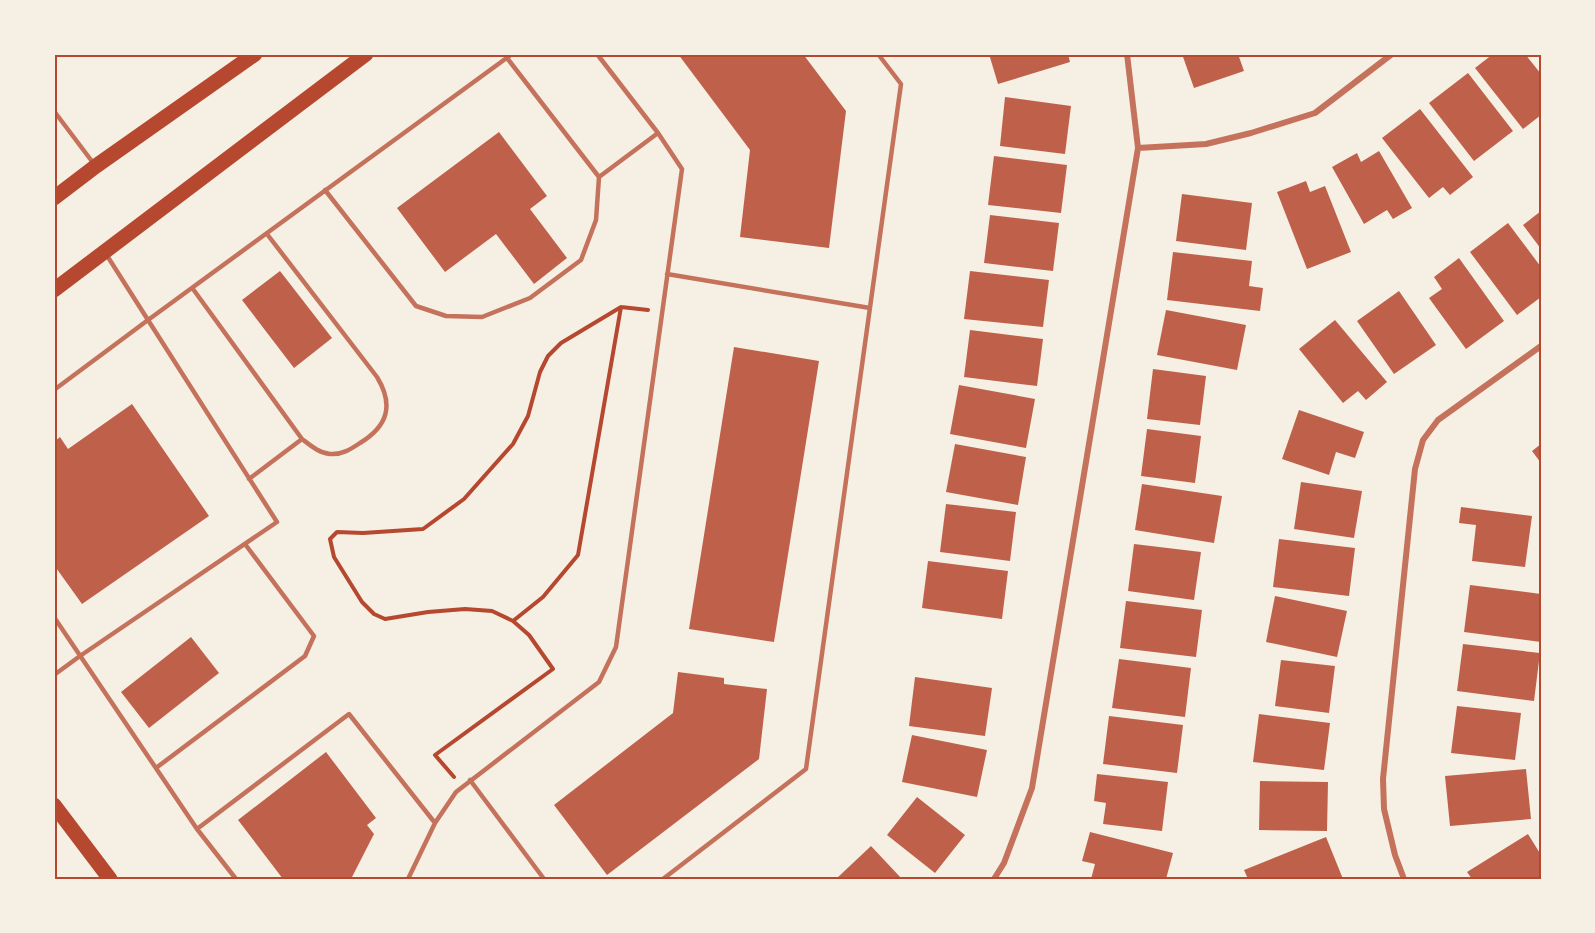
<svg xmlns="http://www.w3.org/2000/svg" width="1595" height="933" font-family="Figtree,sans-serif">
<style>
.building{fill:#bf614a}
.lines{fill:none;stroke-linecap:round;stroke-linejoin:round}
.path{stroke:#b5482f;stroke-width:4}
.service{stroke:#c5725c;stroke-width:4.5}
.minor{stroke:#c5725c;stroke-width:6}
.primary{stroke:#b5482f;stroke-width:15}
.neatline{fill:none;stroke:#b5482f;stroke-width:2}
</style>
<rect width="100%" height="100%" fill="#f6efe4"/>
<!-- building -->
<path class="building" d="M678,54H803L846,111L829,248L740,237L750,150Z
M989,54H1068L1070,62L998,84Z
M1182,54H1238L1244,71L1194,88Z
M1493,54H1525L1541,74V115L1523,129L1475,68Z
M1468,73L1513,131L1474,161L1429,103Z
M1005,97L1071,106L1065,154L1000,146Z
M1420,109L1473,177L1450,195L1443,187L1429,198L1382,138Z
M499,132L547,196L530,209L567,258L534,284L496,234L445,272L397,208Z
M1379,151L1412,208L1393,219L1387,210L1364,224L1332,167L1357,153L1361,162Z
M994,156L1067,165L1061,213L988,205Z
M1306,181L1310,192L1325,186L1351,252L1307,269L1277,192Z
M1182,194L1252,203L1246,250L1176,241Z
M1541,211V249L1523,225Z
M990,215L1059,223L1053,271L984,263Z
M1508,223L1541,267V297L1517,315L1470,252Z
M1173,252L1252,261L1249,286L1263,288L1260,311L1167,300Z
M1459,258L1504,321L1466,349L1429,298L1442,289L1434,277Z
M280,271L332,338L294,368L242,300Z
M970,271L1049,280L1043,327L964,319Z
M1399,291L1436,345L1394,374L1357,321Z
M1166,310L1246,325L1237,370L1157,355Z
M1335,320L1387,382L1366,400L1358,391L1343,403L1299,349Z
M970,330L1043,339L1037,386L964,377Z
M734,347L819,361L774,642L689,629Z
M1153,369L1206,376L1200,425L1147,419Z
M959,385L1035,399L1026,448L950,434Z
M132,404L209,516L82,604L54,565V442L60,437L68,449Z
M1299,410L1364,432L1355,458L1336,452L1329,475L1282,459Z
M1147,429L1201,436L1195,483L1141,476Z
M955,444L1026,457L1018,505L946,492Z
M1541,444V463L1532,451Z
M1301,482L1362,491L1354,538L1294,529Z
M1142,484L1222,496L1214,543L1135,530Z
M946,504L1016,512L1010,561L940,552Z
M1461,507L1532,516L1525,567L1472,561L1476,525L1459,523Z
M1279,539L1355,548L1349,596L1273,587Z
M1134,544L1201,552L1194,600L1128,591Z
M928,561L1008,571L1002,619L922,608Z
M1470,585L1541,594V642L1464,632Z
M1275,596L1347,611L1337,657L1266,642Z
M1126,601L1202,610L1196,657L1120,648Z
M191,637L219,673L149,728L121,692Z
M1463,644L1540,653L1534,701L1457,691Z
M1119,659L1191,668L1185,717L1112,708Z
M1281,660L1335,666L1329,713L1275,706Z
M678,672L724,678V684L767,689L759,759L607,875L554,805L673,713Z
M915,677L992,688L985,736L909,726Z
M1457,706L1521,713L1515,760L1451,753Z
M1259,714L1330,723L1324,770L1253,762Z
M1109,716L1183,725L1177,773L1103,764Z
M912,735L987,750L977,797L902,782Z
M326,752L376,818L367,825L374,834L351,879H283L238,820Z
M1526,769L1531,819L1450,826L1445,776Z
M1097,774L1168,782L1162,831L1103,824L1106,803L1094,801Z
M1260,781L1328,782L1327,831L1259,830Z
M917,797L965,835L935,873L887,835Z
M1090,832L1173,853L1166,879H1091L1095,864L1082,861Z
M1528,834L1541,855V879H1472L1467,872Z
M1326,837L1343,879H1248L1244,870Z
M871,846L902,879H836Z"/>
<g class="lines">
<!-- path -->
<path class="path" d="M513,621L543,597L578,555L621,307
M454,777L435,755L553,669L529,635L513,621L492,611L465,609L428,612L385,619L374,614L362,602L334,557L330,539L337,532L363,533L423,529L464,499L513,444L528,416L540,372L548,356L561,343L621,307L648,310"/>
<!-- service -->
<path class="service" d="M54,111L94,164
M599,177L658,133
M325,190L416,306L446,316L482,317L530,298L581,260L596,220L599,177L507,58
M267,234L377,377C394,405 388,426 360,443C351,449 342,455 330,454C319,453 310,445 302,439
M106,254L148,320L512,54
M667,274L870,308
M193,289L302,439L249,479
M54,390L148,320L277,522L80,656L54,675
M54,617L197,829L236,879
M156,768L305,656L314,636L245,544
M470,780L544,879
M197,829L349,714L435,823
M408,879L435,823L456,792L599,682L616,647L682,169L658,133L597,54
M663,879L806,769L901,84L878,54"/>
<!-- minor -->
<path class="minor" d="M1138,148L1206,144L1251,133L1315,113L1392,54
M994,879L1004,863L1032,788L1138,148L1127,54
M1404,879L1395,855L1384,809L1383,779L1415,469L1423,440L1438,420L1541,346"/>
<!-- primary -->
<path class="primary" d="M54,198L96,166L255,54
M54,290L366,54
M54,805L110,879"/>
</g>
<!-- border -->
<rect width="1595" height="933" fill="none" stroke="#f6efe4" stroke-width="111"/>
<rect x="56" y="56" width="1484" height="822" class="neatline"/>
</svg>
